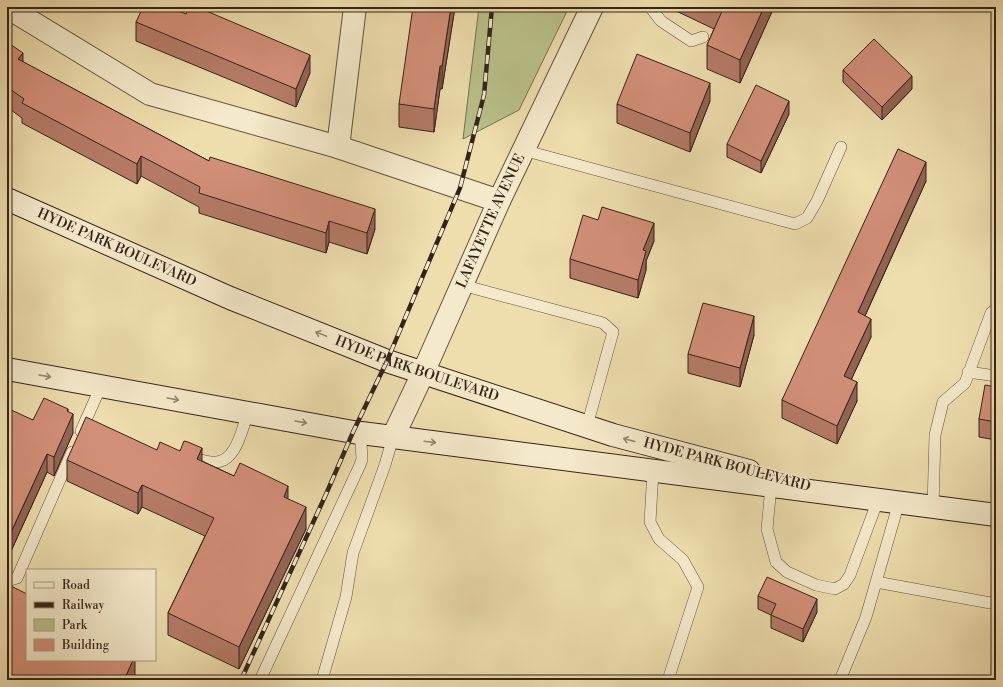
<svg xmlns="http://www.w3.org/2000/svg" width="1003" height="687" font-family="'Libre Bodoni',serif">
<style>
.green{fill:#b9c18a;stroke:#777252}
.lines{fill:none;stroke-linecap:round;stroke-linejoin:round}
.lane-casing{stroke:#63523f;stroke-width:12}
.street-casing{stroke:#63523f;stroke-width:24}
.secondary-casing{stroke:#35231a;stroke-width:24}
.lane{stroke:#f4e9ca;stroke-width:11}
.street{stroke:#f4e9ca;stroke-width:22}
.secondary{stroke:#f4e9ca;stroke-width:22}
.rail-casing{stroke:#35231a;stroke-width:4.5}
.rail{stroke:#f4e9ca;stroke-width:3;stroke-dasharray:9;stroke-linecap:butt}
.wall{fill:#b57b67;stroke:#35231a}
.shaded-wall{fill:#936454;stroke:#35231a}
.building{fill:#d28f78;stroke:#35231a}
.oneway{stroke:#948672}
.labels{text-anchor:middle;dominant-baseline:central;stroke-width:3;stroke-linejoin:round;paint-order:stroke}
.street-label{font-size:14px;fill:#35231a;stroke:#f4e9ca}
</style>
<rect width="100%" height="100%" fill="#eeddad"/>
<filter id="stains"><feTurbulence type="fractalNoise" baseFrequency=".005" numOctaves="4"/><feColorMatrix values="0 0 0 0 .2 0 0 0 0 .09 0 0 0 0 .02 0 0 0 .5 -.17"/></filter>
<radialGradient id="worn" r=".72"><stop offset=".6" stop-color="#630" stop-opacity="0"/><stop offset="1" stop-color="#630" stop-opacity=".3"/></radialGradient>
<!-- green -->
<path class="green" d="M479,7H569L519,110L463,139Z"/>
<g class="lines">
<defs>
<path id="lane" d="M650,7L661,21L691,41L703,37
M523,150L795,224L807,218L817,201L841,147
M462,285L603,323L613,332L587,426
M968,372L996,376
M81,431L101,386
M187,456C195,458 204,462 212,462C236,465 242,429 248,412
M653,471L650,522L659,539L683,560L698,587L668,680
M771,486L767,529L776,562L787,572L816,585L835,589L844,584L850,575L878,500
M933,507L935,435L943,402L965,383L991,313L996,309
M7,581L17,578L72,452
M876,582L996,604
M260,680L360,465L362,459L361,443L365,433
M322,680L346,597L353,553L385,465L393,437
M840,680L866,617L899,502"/>
<g id="street">
<path d="M7,7L150,94L338,147"/>
<path d="M355,7L338,147L499,201"/>
<path id="s1" d="M393,437L423,373L499,201L592,7"/>
</g>
<g id="secondary">
<path id="s2" d="M7,199L230,298L387,361L613,435L749,471"/>
<path d="M7,369L353,432L393,437L996,515"/>
</g>
</defs>
<!-- lane casing -->
<use href="#lane" class="lane-casing"/>
<!-- street casing -->
<use href="#street" class="street-casing"/>
<!-- secondary casing -->
<use href="#secondary" class="secondary-casing"/>
<!-- lane -->
<use href="#lane" class="lane"/>
<!-- street -->
<use href="#street" class="street"/>
<!-- secondary -->
<use href="#secondary" class="secondary"/>
<defs>
<path id="rail" d="M241,680L327,492L353,432L387,361L460,188L484,95L492,7"/>
</defs>
<!-- rail casing -->
<use href="#rail" class="rail-casing"/>
<!-- rail -->
<use href="#rail" class="rail"/>
</g>
<!-- wall -->
<path class="wall" d="M455,7L442,89H440L434,132L399,127V104Z
M672,7H774L740,83L707,69V45L714,29L672,9Z
M186,14L310,73L296,107L136,41V22Z
M7,42L23,62L209,161L375,229L367,254L329,242L326,253L199,213V207L141,176L137,184L22,123V118L7,107Z
M843,70L912,89L882,120L843,82Z
M710,101L690,152L617,123V104Z
M789,114L761,173L727,157V144Z
M926,181L865,316L871,337L851,380L857,401L837,444L782,418V400Z
M654,241L646,261V270L638,298L570,278V259Z
M754,335L740,387L688,373V354Z
M996,387V440L979,437V419Z
M68,412L73,433L54,476L47,472L7,560V414L33,420Z
M157,450L202,461L234,476L288,499L306,529L239,669L168,635V613L205,536L142,507L138,514L67,481V460Z
M758,596L817,612L803,642L771,628V615L758,609Z"/>
<!-- shaded-wall -->
<path class="shaded-wall" d="M451,7H455L442,89V66Z
M764,7H774L740,83V60Z
M23,53V74L18,59Z
M310,55V73L296,107V89Z
M440,66V89L434,132V109Z
M912,76V89L882,120V107Z
M710,83V101L690,152V133Z
M789,101V114L761,173V161Z
M141,156V176L137,184V164Z
M926,162V181L858,331V312Z
M375,209V229L367,254V233Z
M329,221V242L326,253V233Z
M654,223V241L646,261V270L638,298V280L643,250Z
M754,316V335L740,387V368Z
M871,319V337L844,395V376Z
M857,382V401L837,444V426Z
M68,409V425L73,414V433L54,476V457Z
M202,448V470L197,459Z
M47,454V472L7,560V541Z
M142,485V507L138,514V493Z
M288,486V508L284,497Z
M306,507V529L239,669V647Z
M817,599V612L803,642V629Z
M133,660H135V680H124Z"/>
<!-- building -->
<path class="building" d="M143,7H169L186,14L189,7H197L310,55L296,89L136,22Z
M413,7H451L442,66H440L434,109L399,104Z
M717,7H764L740,60L707,45L723,9Z
M874,39L912,76L882,107L843,70Z
M7,42L23,53L18,59L209,161L210,157L375,209L367,233L329,221L326,233L199,193L200,187L141,156L137,164L22,103L24,99L7,87Z
M637,54L710,83L690,133L617,104Z
M756,85L789,101L761,161L727,144Z
M898,149L926,162L858,312L871,319L844,376L857,382L837,426L782,400Z
M602,207L654,223L643,250L646,251L638,280L570,259L583,215L598,220Z
M703,303L754,316L740,368L688,354Z
M985,385L996,387V422L979,419Z
M44,398L68,409L67,411L73,414L54,457L47,454L7,541V414L9,409L33,420Z
M86,417L157,450L160,442L180,451L184,441L188,442L202,448L197,459L234,476L240,463L288,486L284,497L306,507L239,647L168,613L214,518L142,485L138,493L67,460Z
M767,577L817,599L803,629L771,615L776,604L758,596Z
M7,584L27,594V660H133L124,680H7Z"/>
<!-- one-way arrows -->
<defs><path id="oneway-shaft" d="M-6 0H5M1.5-3L5.5 0L1.5 3" fill="none" stroke-width="1.6" stroke-linecap="round" stroke-linejoin="round"/></defs>
<g class="oneway">
<use href="#oneway-shaft" transform="translate(321 334) rotate(-158)"/>
<use href="#oneway-shaft" transform="translate(45 376) rotate(10)"/>
<use href="#oneway-shaft" transform="translate(173 399) rotate(10)"/>
<use href="#oneway-shaft" transform="translate(301 422) rotate(10)"/>
<use href="#oneway-shaft" transform="translate(629 440) rotate(-165)"/>
<use href="#oneway-shaft" transform="translate(430 442) rotate(7)"/>
</g>
<g class="labels">
<!-- street labels -->
<g class="street-label">
<text stroke="none"><textPath href="#s1" startOffset="237">LAFAYETTE AVENUE</textPath></text>
<text stroke="none"><textPath href="#s2" startOffset="120">HYDE PARK BOULEVARD</textPath></text>
<text stroke="none"><textPath href="#s2" startOffset="444">HYDE PARK BOULEVARD</textPath></text>
<text transform="translate(727 465) rotate(15)">HYDE PARK BOULEVARD</text>
</g>
</g>
<!-- margin -->
<rect width="1003" height="687" fill="none" stroke="#eeddad" stroke-width="24"/>
<rect x="8" y="8" width="987" height="671" fill="none" stroke="#35231a" stroke-width="2"/>
<rect x="12" y="12" width="979" height="663" fill="none" stroke="#35231a"/>
<!-- legend -->
<rect x="26" y="569" width="130" height="92" fill="#f4e9ca" stroke="#a89a84"/>
<rect x="34" y="582" width="20" height="6" fill="#f4e9ca" stroke="#a89a84"/>
<text x="62" y="589" font-size="12" fill="#35231a">Road</text>
<rect x="34" y="602" width="20" height="6" fill="#35231a" stroke="#a89a84"/>
<text x="62" y="609" font-size="12" fill="#35231a">Railway</text>
<rect x="34" y="619" width="20" height="12" fill="#b9c18a" stroke="#a89a84"/>
<text x="62" y="629" font-size="12" fill="#35231a">Park</text>
<rect x="34" y="639" width="20" height="12" fill="#d28f78" stroke="#a89a84"/>
<text x="62" y="649" font-size="12" fill="#35231a">Building</text>
<rect width="100%" height="100%" filter="url(#stains)"/>
<rect width="100%" height="100%" fill="url(#worn)"/>
</svg>
